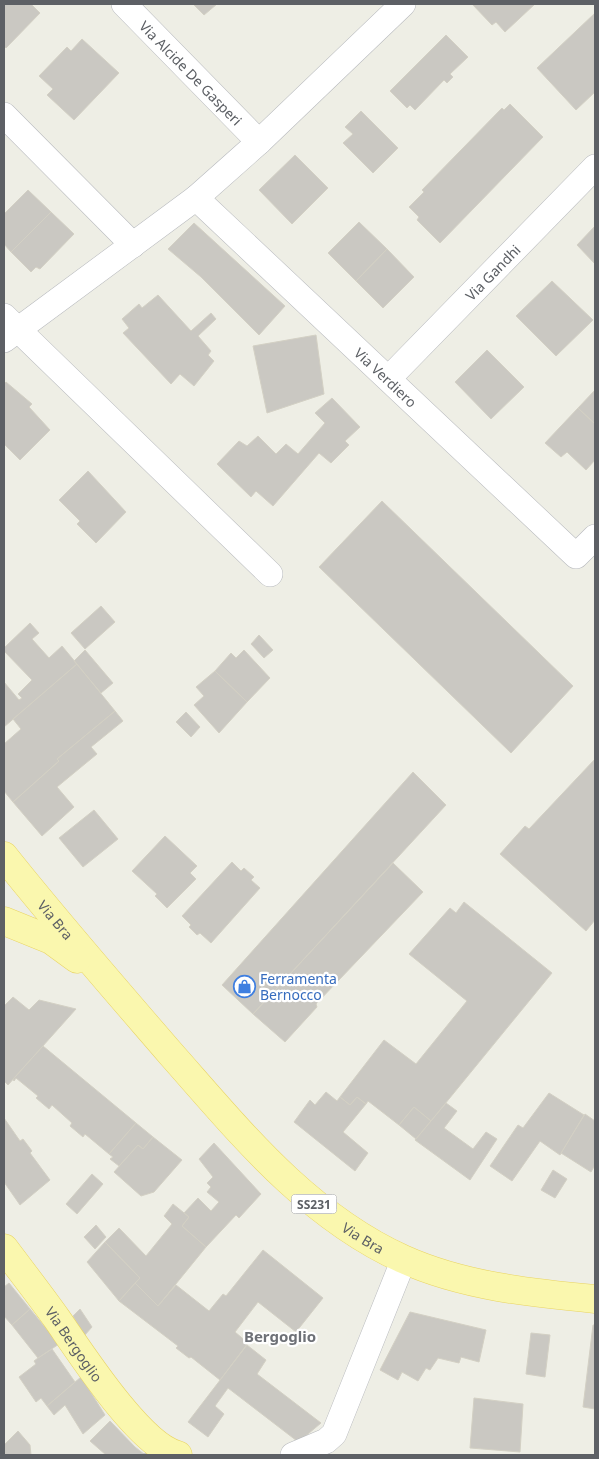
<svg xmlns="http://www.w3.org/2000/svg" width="599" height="1459" font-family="'Noto Sans',sans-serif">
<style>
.building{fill:#cac8c2;stroke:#d3d0c4}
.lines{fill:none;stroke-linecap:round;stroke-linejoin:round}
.minor-tunnel{stroke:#cacac5;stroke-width:25;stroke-dasharray:25 12;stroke-linecap:butt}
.minor-casing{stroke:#b8babe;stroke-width:26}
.major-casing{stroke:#e9d463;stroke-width:29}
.minor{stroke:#fff;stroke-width:25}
.major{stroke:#faf7ae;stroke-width:28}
.labels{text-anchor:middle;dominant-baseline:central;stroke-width:4.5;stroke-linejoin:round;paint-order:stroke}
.shield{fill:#fff;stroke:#8e9093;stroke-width:1}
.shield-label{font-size:12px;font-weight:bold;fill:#5d6065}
.street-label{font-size:14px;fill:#5d6065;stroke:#fff}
.shop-label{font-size:14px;fill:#366cbe;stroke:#fff;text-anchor:start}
.neighbourhood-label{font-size:15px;font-weight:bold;fill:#6e7177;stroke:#fff}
</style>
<rect width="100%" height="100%" fill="#eeeee5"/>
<!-- building -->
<path class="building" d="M4,4H31L40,13L6,48L4,46Z
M193,4H217L204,15Z
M472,4H535L505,32L496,22L492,25Z
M595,13V92L576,110L537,68Z
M446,35L468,57L450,74L453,77L447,83L444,80L415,110L410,105L407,108L390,91Z
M82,39L119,73L74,120L47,95L53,89L39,76L67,47L71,51Z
M510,104L543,137L440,243L417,220L419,217L409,207L424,192L422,190L502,108L504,110Z
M361,111L398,148L373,173L343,143L353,134L345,127Z
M295,155L328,188L292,224L259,190Z
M28,190L51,212L11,252L4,244V214Z
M51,212L74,234L40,269L36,267L31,272L11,252Z
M359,222L387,249L356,281L328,253Z
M194,223L285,306L259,335L201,277L168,249Z
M595,226V264L577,245Z
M387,249L414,277L383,308L356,281Z
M552,281L593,320L556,356L516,316Z
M158,295L191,331L211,313L216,319L198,336L211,351L208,355L214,361L194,386L180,374L171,384L123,333L129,328L122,319L139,304L142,308Z
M316,335L324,394L267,413L253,346Z
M487,350L524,387L491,419L455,382Z
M6,382L32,404L29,407L50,430L20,460L4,444V384Z
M595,390V424L578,408Z
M332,398L360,427L345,441L349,445L331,463L319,453L273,506L256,491L251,497L217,464L239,441L247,446L258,436L276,454L286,444L298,454L325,423L315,413Z
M578,408L595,424V460L586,470L567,452L561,457L545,443Z
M88,471L126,512L96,543L77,524L80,521L59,500Z
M382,501L573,686L511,753L319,567Z
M101,606L115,622L85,649L71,633Z
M30,623L39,633L32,639L49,658L62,646L77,664L4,727V682L19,700L22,698L18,694L32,680L4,651V648Z
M259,635L273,650L264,658L251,644Z
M85,650L113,683L101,693L74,661Z
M244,650L270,678L247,702L215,671L231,653L236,658Z
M77,664L115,711L57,759L59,761L13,802L4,791V744L21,729L13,719Z
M215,671L247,702L219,733L194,705L204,696L196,687Z
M115,711L123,721L91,747L97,754L57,787L74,807L42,836L13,802L59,761L57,759Z
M186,712L200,727L191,737L176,722Z
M595,759V920L586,931L500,854L525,826L529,829Z
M413,772L446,805L253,1014L222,985Z
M94,810L118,839L83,867L59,838Z
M165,836L197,866L190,873L196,879L167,908L155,896L157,894L132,871Z
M232,862L241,871L244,868L254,877L251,880L260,888L211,943L200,933L197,935L189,927L191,925L182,916Z
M393,863L423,892L316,1004L317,1007L285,1042L253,1014Z
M464,902L552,973L431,1121L414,1107L399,1125L368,1101L366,1104L357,1097L350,1105L340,1097L384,1040L416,1064L467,1001L409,954L450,908L456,913Z
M13,997L29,1010L39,1000L76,1009L8,1085L4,1081V1006Z
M43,1046L136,1123L109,1154L85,1134L83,1137L70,1126L72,1123L52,1105L49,1109L36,1098L38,1096L16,1078L14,1081L13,1079Z
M326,1092L337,1101L340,1097L350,1105L357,1097L366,1104L343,1132L368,1153L355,1171L294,1122L310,1100L315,1105Z
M549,1093L584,1115L560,1155L540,1141L512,1181L490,1166L518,1125L523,1128Z
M446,1103L457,1111L444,1128L473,1149L486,1132L497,1139L470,1180L415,1140Z
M414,1107L431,1121L416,1139L399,1125Z
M585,1114L595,1121V1165L591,1172L561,1153Z
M4,1118L20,1141L23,1139L32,1151L30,1153L50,1180L20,1205L4,1182Z
M136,1123L153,1137L143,1149L138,1145L119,1166L110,1159L113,1157L109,1154Z
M153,1137L182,1160L154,1192L141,1196L114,1172L138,1145L143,1149Z
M214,1143L261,1194L239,1218L236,1215L206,1247L182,1226L189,1217L184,1213L198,1198L211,1211L219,1202L207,1192L211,1187L207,1183L213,1177L199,1159Z
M553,1170L567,1179L555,1198L541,1190Z
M92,1174L103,1184L77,1214L66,1204Z
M173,1204L189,1217L182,1226L206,1247L158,1306L135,1283L140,1278L105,1242L119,1228L146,1256L172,1224L164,1216Z
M96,1225L106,1237L95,1249L84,1237Z
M105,1242L140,1278L119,1301L87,1262Z
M263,1250L323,1298L296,1332L258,1302L235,1332L248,1343L220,1380L191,1357L189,1358L176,1348L178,1346L119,1301L135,1283L158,1306L176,1285L209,1311L223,1294L226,1296Z
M9,1283L30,1309L12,1325L4,1316V1287Z
M30,1309L59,1344L38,1358L12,1325Z
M80,1309L92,1327L84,1336L73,1316Z
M410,1312L486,1330L479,1362L461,1357L459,1363L438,1358L430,1370L426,1368L418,1381L402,1372L398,1380L380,1370Z
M593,1325H595V1409L583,1407Z
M531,1333L550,1335L545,1377L526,1374Z
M247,1345L266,1360L257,1374L321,1423L302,1439L297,1441L228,1388L215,1406L224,1414L208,1437L188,1422Z
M52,1349L75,1382L47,1406L41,1398L36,1402L19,1377L36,1364L34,1361L38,1358Z
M81,1377L105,1415L83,1434L65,1405L54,1415L47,1406Z
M474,1398L523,1404L520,1452L470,1448Z
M110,1421L135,1447L145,1455H106L90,1441Z
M18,1431L30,1445L31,1455H4V1445Z"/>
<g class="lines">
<!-- minor-tunnel -->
<path class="minor-tunnel" d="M142,1455V1453"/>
<defs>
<g id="minor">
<path id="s1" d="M124,4L259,142"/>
<path d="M4,115L133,245"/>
<path id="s2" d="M196,198L576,556L595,537"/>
<path d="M4,316L270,574"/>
<path d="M4,340L196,198L259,142L403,4"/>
<path id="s3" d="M389,378L595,167"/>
<path d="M293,1455L326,1441L334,1434L404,1259"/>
</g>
<g id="major">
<path id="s4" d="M4,856C58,924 115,989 171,1054C240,1132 306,1215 403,1259C463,1286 531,1293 595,1299"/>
<path d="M4,921L51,940L77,959"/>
<path id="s5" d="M4,1248C22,1272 40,1295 57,1319C80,1352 140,1446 178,1455"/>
</g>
</defs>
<!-- minor casing -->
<use href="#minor" class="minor-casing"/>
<!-- major casing -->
<use href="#major" class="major-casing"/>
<!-- minor -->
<use href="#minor" class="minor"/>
<!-- major -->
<use href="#major" class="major"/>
</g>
<!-- icons -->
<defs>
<symbol id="shop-ring" viewBox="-11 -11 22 22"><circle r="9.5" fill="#fff" stroke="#3f7fe0" stroke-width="1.5"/><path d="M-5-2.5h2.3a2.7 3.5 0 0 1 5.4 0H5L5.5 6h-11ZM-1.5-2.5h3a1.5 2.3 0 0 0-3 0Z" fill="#3f7fe0"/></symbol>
</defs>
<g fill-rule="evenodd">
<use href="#shop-ring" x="232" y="974" width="25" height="25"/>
</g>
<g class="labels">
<!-- shield labels -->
<rect class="shield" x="291.5" y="1194.5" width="45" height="19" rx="4"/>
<g class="shield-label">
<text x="314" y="1204">SS231</text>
</g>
<!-- street labels -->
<g class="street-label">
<text stroke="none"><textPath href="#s1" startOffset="96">Via Alcide De Gasperi</textPath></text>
<text stroke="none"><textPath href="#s3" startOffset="148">Via Gandhi</textPath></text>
<text stroke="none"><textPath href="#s2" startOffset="261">Via Verdiero</textPath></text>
<text stroke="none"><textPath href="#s4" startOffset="82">Via Bra</textPath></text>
<text stroke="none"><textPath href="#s4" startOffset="526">Via Bra</textPath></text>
<text stroke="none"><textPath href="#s5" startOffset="119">Via Bergoglio</textPath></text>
</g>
<!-- shop labels -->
<g class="shop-label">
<text x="260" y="978">Ferramenta<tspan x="260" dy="16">Bernocco</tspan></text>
</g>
<!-- neighbourhood labels -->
<g class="neighbourhood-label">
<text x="280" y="1336">Bergoglio</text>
</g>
</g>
<!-- border -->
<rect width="599" height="1459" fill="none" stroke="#5d6065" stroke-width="10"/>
</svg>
